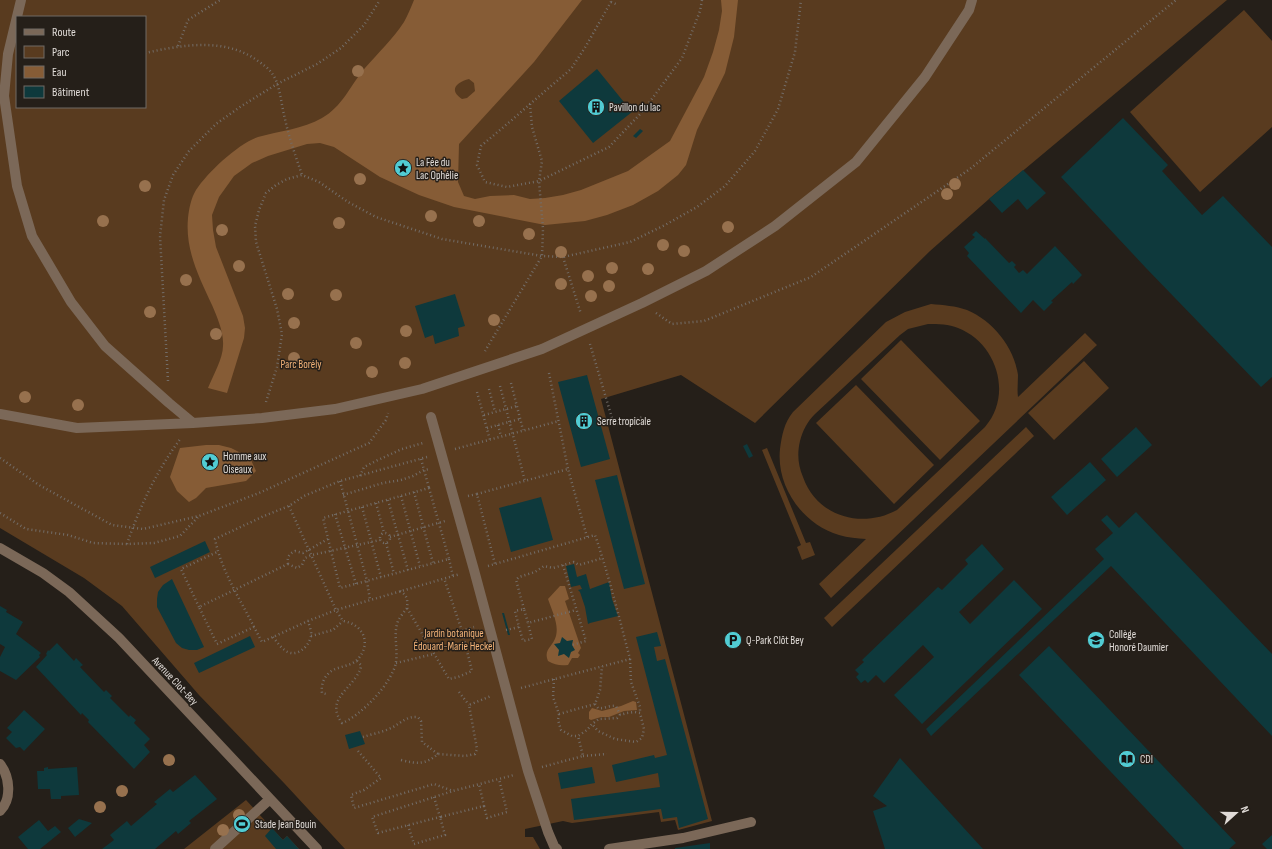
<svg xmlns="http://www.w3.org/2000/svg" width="1272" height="849" font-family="'Sofia Sans Condensed',sans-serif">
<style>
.green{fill:#593b1f;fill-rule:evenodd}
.water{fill:#865c36;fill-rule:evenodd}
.building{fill:#0e393c}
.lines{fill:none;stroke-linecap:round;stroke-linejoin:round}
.path{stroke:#736d68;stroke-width:2.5;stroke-dasharray:1 3;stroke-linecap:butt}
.minor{stroke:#7b6858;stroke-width:10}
.tree{fill:#97714e}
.labels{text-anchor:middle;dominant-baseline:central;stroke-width:3;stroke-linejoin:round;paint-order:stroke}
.poi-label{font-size:11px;fill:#e0dbd7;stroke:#251f19;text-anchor:start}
.park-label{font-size:11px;fill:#f5b479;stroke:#251f19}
.street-label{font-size:11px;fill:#e0dbd7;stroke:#251f19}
</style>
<rect width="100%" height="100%" fill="#251f19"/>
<!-- green -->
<path class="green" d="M0,0H1227L989,199L930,251L755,423L681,375L601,399L712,821L678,830L675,820L661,822L659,812L572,823L563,821L525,829V837H533L540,849H345L284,783L199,695L122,606L84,578L0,528ZM17,17H145V107H17Z
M1244,10L1272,41V127L1200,192L1130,112Z
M931,304C943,305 956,306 967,310C993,321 1014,347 1018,375C1018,382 1017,390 1018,397L1085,333L1097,345L831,598L819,584L866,539C857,538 848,538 839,535C802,524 776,486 780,449C782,435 784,423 793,412L886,322L905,312ZM928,324C938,324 949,324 958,328C997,343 1013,395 985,427L897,510C862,529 817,517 803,477C798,465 797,454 800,441C803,430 807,422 815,414L900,335L908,329Z
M901,340L980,421L940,460L861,379Z
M1084,361L1109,388L1054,440L1028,413Z
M856,385L934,465L894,504L816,423Z
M1026,427L1034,436L832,627L824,618Z
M767,448L806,543L810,542L815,555L802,560L797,547L801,545L762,450Z
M246,800L283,840L287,836L299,849H184Z"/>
<!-- water -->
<path class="water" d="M414,0H582L534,62L459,144L458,182L464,196L475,199L490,196L514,195L530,199L545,198L563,195L581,190L628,171L670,141L704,77L713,52L719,30L722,11L721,0H738L734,37L725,73L697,130L686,165L678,175L658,191L633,205L607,215L585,221L545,225L454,207L419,195L380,177L334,147L320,143L307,144L268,156L252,163L234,176L219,197L212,215L213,230L216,247L243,316L245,328L244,338L227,393L208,388C213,376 223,358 223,346C224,332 217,317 212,305C199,277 185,250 188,218C189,209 191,198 196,190C208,172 238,144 258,137C279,131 303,129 322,118C342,107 350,86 365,68C378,53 393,39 404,22C408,15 411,7 414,0ZM469,79L474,83L475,91L467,98L462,99C448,90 457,82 469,79Z
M206,445H219L231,448L241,453L251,460L256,471L246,481L206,488L196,498L189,502L177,491L170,477L180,448Z
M560,586H565L569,599L565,601L581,648L578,653L580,655L578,658H572L568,665C560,666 555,665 548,661C543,649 553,647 556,636C559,624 552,611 548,599Z
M633,701L636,702L637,710H636L624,711L609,717H601L591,720L589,719V712L592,708L602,711L621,706Z"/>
<!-- building -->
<path class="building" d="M597,69L632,112L593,143L559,101Z
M1123,118L1168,165L1162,171L1202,215L1223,196L1272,247V377L1261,387L1146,268L1061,177Z
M640,129L643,131L636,138L633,136Z
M1023,170L1046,193L1027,210L1018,199L1002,213L989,199Z
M976,231L985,239V238L1009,263L1012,261L1016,265L1014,267L1019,273L1023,270L1027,274L1055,246L1082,275L1073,284L1072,282L1051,301L1053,302L1044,311L1033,300L1021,313L967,256L969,253L964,247L975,237L972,235Z
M455,294L465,326L458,328L459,336L435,344L433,335L425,338L415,306Z
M587,375L610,459L581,467L558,382Z
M1136,427L1152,445L1117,477L1101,459Z
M747,444L753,456L749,458L743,446Z
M1090,462L1106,480L1067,515L1051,497Z
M617,475L645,584L624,589L595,480Z
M541,497L553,540L511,552L499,508Z
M1136,512L1272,654V736L1111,566L931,736L926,729L1104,559L1095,549L1113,533L1101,520L1107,515L1119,528Z
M205,541L210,552L155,578L150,567Z
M982,544L1004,569L959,612L970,624L1014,580L1042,609L922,724L894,695L934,657L923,645L884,683L876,675L868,683L865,680L861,683L856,677L859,674L855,670L864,662L862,660L938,587L942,590L968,564L965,560Z
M574,564L577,577L586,574L590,589L609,582L612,599L618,616L590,623L588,624L585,607L580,592L578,590L582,589L580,585L571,587L566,566Z
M172,579L204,647L197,650H189L182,648L176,643L157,607V599L158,592L163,585Z
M0,606L7,610L6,612L23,622L16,634L41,653L39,655L40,657L16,680L0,671V657L5,647L0,644Z
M502,613H504L510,635H508Z
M657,632L661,646L654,647L657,661L665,659L708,819L679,828L677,817L663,819L661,809L574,820L571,799L660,787L658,773L616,782L612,765L654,755L655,758L667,755L636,637Z
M250,636L255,647L199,673L194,663Z
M562,637L567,641L573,640L572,645L575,650L571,652L569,658L564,654L558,656L559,650L554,644L560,643Z
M57,643L74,661L76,658L83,665L80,667L104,692L106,690L112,696L110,698L129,717L130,715L136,720L134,723L150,739L144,745L150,752L134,769L88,722L89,720L82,713L81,715L36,667L47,655L46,654L48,650L49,651Z
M1049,646L1236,843L1229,849H1184L1019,675Z
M24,710L45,729L24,751L20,747L16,748L6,738L12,732L7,728Z
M360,731L365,744L349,749L345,735Z
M900,758L983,849H885L873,811L887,806L873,796Z
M48,767V769L77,767L79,795L61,796V799H51L50,789H38L37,771H44V768Z
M592,767L595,783L561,789L558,773Z
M195,775L217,799L189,821L191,823L178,834L176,831L155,849H102L114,840L110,835L127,821L131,826L157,804L154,802L170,789L173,792Z
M79,819L92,823L75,837L68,828Z
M39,820L48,831L55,826L61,832L40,849H28L18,837Z
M272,828L283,840L287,836L299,849H276L265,836Z
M1272,835V849H1267L1262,844Z
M710,843V849H675V848Z"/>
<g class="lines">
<!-- path -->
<path class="path" d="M702,0L700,11L682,58L643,111L609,147L539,181L543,229L542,256L563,257L630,242L665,225L697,207L725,186L755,151L778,109L795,52L801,0
M611,2L618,5
M178,46L188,20L220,0
M145,53C182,45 225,37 258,61C267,67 273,72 277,83C281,95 282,108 285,119C289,138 296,157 302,175
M530,104L532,127L542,161L539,181L507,187L485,182L477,165L481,146L513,119L530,104L571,69L586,46L612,0
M563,257L581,314
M656,313L672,324L704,321L811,277L970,169L1176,0
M590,344L614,425L643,417
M549,373L568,469
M168,381L160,236L164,200L173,175L189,151L216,124L240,107L277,84L317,64L341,48L364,25L380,0
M511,383L523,430
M500,386L525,481
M489,389L495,412
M477,392L490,440
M266,402L277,367L282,334L277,309L256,242L255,226L259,210L266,193L276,185L287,179L302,175L319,182L348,202L376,217L442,239L542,256L485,351
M484,415L517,406
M498,425L501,436
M487,428L520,419
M455,449L559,421
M0,458L39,485L112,525L143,529L199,516L259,493L369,443L386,420L388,413
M421,459L429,488
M360,476L364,467L378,460L402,449L423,443
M340,481L367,581L370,600
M429,488L449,559L340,588L323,518Z
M414,492L433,563
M477,494L568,469L587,537
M343,495L383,483L401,480L413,476L424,470L430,469
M401,496L420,566
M468,496L477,494L495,564
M388,500L408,570
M376,503L384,533
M289,506L336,610L343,621C363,624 372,643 358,659C350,668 336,665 328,674C323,679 321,686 322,693L326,694
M362,507L381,577
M0,513L26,529L68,535L93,543L127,544L154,543L180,536L199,516
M335,514L356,584
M380 538a5 5 0 1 1 10 0a5 5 0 1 1-10 0Z
M390,537L445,521
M386,543L394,574
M127,544C140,506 157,470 181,438
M449,559L453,576
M288,564L199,607L217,644L254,627L262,642L308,621L336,610L460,574
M288,564L297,568L302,565L305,558L312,555L380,540
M288,564C287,557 289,554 295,551L303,553L328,539
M563,565L586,641L572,645
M488,566L595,535C609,576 619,617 630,659L521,688
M400,591C407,595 408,600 407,608L449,679L458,677L472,671L462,631L444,578
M199,607L181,569L217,552
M524,609L516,580L519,577L535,572L544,566L553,568L574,562L579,565L603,558
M254,627C240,599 221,570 215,539L264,516L289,506L304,496L340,481L427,457
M519,627L523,641L532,639L528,623
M506,630L519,627L515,611L524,609L528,623L576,610
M462,631L474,627
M311,636L333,630L343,621
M273,637C277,642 281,648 286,651C296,658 309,647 311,636C312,632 309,625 308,621
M630,659L631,682L640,707V713
M357,661L361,665C361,670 359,672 356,677C345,693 327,702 342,723C361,716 393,682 396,662C398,649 393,634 398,621C400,617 404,612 407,608
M396,663L434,654
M554,679L553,697L559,714L595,704L600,690L602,666
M459,692L469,705
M595,704L598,708C604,709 610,705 616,706L620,715
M559,714L558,720L561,730L572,736H578
M363,737C372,734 384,732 393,727C402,722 407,716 418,717L421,721L422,742L438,754
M358,751L381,778L364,790L351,795L354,808L434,784L453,791L514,775
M583,756L607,754
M401,760C417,764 425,765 438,754L465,756L475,754L477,749L469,705L491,696
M542,767L583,756L578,736L587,730L592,724L599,719L617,718L620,715L627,713L635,712L640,713L644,729L642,738L636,742L615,739L598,731L592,724
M434,797L440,817L378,833L372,817L453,791
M484,806L487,818L507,812L499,779
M408,825L414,844L445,835L440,817L484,806L479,784"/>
<!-- minor -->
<path class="minor" d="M21,0L8,54L4,96L17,186L32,236L71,302L105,346L169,403L193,423
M0,414L77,428L193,423L262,418L335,409L422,389L542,349L642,303L706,271L775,226L856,162L925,77L969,10L972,0
M431,417L474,570L528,771L548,832L554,846L557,849
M0,548L43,573L69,592L119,638L317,849
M0,764C10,777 12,799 0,811
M215,849L270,799
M609,849L683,838L751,822"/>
</g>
<!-- trees -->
<g class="tree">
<circle cx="358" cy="71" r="6"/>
<circle cx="360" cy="179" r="6"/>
<circle cx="955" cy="184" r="6"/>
<circle cx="145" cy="186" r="6"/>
<circle cx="947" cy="194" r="6"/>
<circle cx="431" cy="216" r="6"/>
<circle cx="103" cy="221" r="6"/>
<circle cx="479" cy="221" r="6"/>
<circle cx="339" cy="223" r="6"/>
<circle cx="728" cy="227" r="6"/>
<circle cx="222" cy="230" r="6"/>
<circle cx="529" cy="234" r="6"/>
<circle cx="663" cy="245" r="6"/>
<circle cx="684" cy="251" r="6"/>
<circle cx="561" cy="252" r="6"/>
<circle cx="239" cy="266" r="6"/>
<circle cx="612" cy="268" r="6"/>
<circle cx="648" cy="269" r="6"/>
<circle cx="588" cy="276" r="6"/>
<circle cx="186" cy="280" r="6"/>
<circle cx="561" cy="284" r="6"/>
<circle cx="609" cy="286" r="6"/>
<circle cx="288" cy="294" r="6"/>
<circle cx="336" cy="295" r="6"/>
<circle cx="591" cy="296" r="6"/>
<circle cx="150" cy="312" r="6"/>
<circle cx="494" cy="320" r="6"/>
<circle cx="294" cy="323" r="6"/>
<circle cx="406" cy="331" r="6"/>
<circle cx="216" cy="334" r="6"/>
<circle cx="356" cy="343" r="6"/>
<circle cx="294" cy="358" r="6"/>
<circle cx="405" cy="363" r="6"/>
<circle cx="372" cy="372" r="6"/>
<circle cx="25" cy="397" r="6"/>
<circle cx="78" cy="405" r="6"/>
<circle cx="169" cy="760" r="6"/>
<circle cx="122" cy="791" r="6"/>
<circle cx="100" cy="807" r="6"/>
<circle cx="239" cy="815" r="6"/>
<circle cx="223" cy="830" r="6"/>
</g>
<!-- icons -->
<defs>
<symbol id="building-disc" viewBox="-11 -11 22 22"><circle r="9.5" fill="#51ccd3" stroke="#251f19"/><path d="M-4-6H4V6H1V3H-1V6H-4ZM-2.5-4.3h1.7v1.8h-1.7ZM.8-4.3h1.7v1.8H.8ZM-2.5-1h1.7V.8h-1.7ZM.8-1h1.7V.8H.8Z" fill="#111"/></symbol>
<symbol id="sight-disc" viewBox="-11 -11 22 22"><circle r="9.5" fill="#51ccd3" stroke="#251f19"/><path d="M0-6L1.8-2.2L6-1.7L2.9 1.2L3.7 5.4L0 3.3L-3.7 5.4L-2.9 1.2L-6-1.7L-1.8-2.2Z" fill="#111"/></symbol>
<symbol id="parking-disc" viewBox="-11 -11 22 22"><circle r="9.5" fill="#51ccd3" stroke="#251f19"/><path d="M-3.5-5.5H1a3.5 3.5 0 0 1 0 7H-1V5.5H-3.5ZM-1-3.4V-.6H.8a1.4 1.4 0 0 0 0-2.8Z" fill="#111"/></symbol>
<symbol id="school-disc" viewBox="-11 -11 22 22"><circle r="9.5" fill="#51ccd3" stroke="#251f19"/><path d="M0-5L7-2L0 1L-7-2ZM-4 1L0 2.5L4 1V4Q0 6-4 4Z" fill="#111"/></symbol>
<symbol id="library-disc" viewBox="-11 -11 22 22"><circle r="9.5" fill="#51ccd3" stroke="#251f19"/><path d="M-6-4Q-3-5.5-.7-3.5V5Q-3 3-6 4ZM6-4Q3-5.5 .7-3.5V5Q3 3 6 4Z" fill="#111"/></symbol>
<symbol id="stadium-disc" viewBox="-11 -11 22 22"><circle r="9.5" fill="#51ccd3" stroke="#251f19"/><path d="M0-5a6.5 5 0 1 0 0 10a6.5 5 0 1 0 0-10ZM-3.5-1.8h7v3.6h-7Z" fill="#111"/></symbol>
</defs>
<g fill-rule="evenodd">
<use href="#building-disc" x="586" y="97" width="20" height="20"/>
<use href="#sight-disc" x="393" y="158" width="20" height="20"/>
<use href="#building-disc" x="574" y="411" width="20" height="20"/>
<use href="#sight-disc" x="200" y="452" width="20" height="20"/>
<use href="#parking-disc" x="723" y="630" width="20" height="20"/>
<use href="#school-disc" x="1086" y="630" width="20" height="20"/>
<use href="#library-disc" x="1117" y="749" width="20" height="20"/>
<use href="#stadium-disc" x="232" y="814" width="20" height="20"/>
</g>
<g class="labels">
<!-- poi labels -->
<g class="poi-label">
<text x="609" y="107">Pavillon du lac</text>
<text x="416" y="162">La Fée du<tspan x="416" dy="13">Lac Ophélie</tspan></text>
<text x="597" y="421">Serre tropicale</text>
<text x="223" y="456">Homme aux<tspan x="223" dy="13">Oiseaux</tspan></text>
<text x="1109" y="634">Collège<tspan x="1109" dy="13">Honoré Daumier</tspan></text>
<text x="746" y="640">Q-Park Clôt Bey</text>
<text x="1140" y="759">CDI</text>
<text x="255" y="824">Stade Jean Bouin</text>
</g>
<!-- park labels -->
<g class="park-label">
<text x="301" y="364">Parc Borély</text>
<text x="454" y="633">Jardin botanique<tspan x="454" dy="13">Édouard-Marie Heckel</tspan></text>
</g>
<!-- street labels -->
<g class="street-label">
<text transform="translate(175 681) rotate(47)">Avenue Clot-Bey</text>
</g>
</g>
<!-- legend -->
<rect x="16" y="16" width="130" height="92" fill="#251f19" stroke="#706a65"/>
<rect x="24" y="29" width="20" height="6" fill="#7b6858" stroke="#706a65"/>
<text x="52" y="36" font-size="12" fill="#e0dbd7">Route</text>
<rect x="24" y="46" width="20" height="12" fill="#593b1f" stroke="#706a65"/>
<text x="52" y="56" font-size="12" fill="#e0dbd7">Parc</text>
<rect x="24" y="66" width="20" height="12" fill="#865c36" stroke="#706a65"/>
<text x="52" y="76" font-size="12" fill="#e0dbd7">Eau</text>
<rect x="24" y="86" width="20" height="12" fill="#0e393c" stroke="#706a65"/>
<text x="52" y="96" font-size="12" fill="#e0dbd7">Bâtiment</text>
<!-- north arrow -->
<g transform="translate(1236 813) rotate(69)" stroke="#251f19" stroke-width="3" paint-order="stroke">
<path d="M0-3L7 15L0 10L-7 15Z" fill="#e0dbd7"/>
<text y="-6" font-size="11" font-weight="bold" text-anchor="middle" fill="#e0dbd7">N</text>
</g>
</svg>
